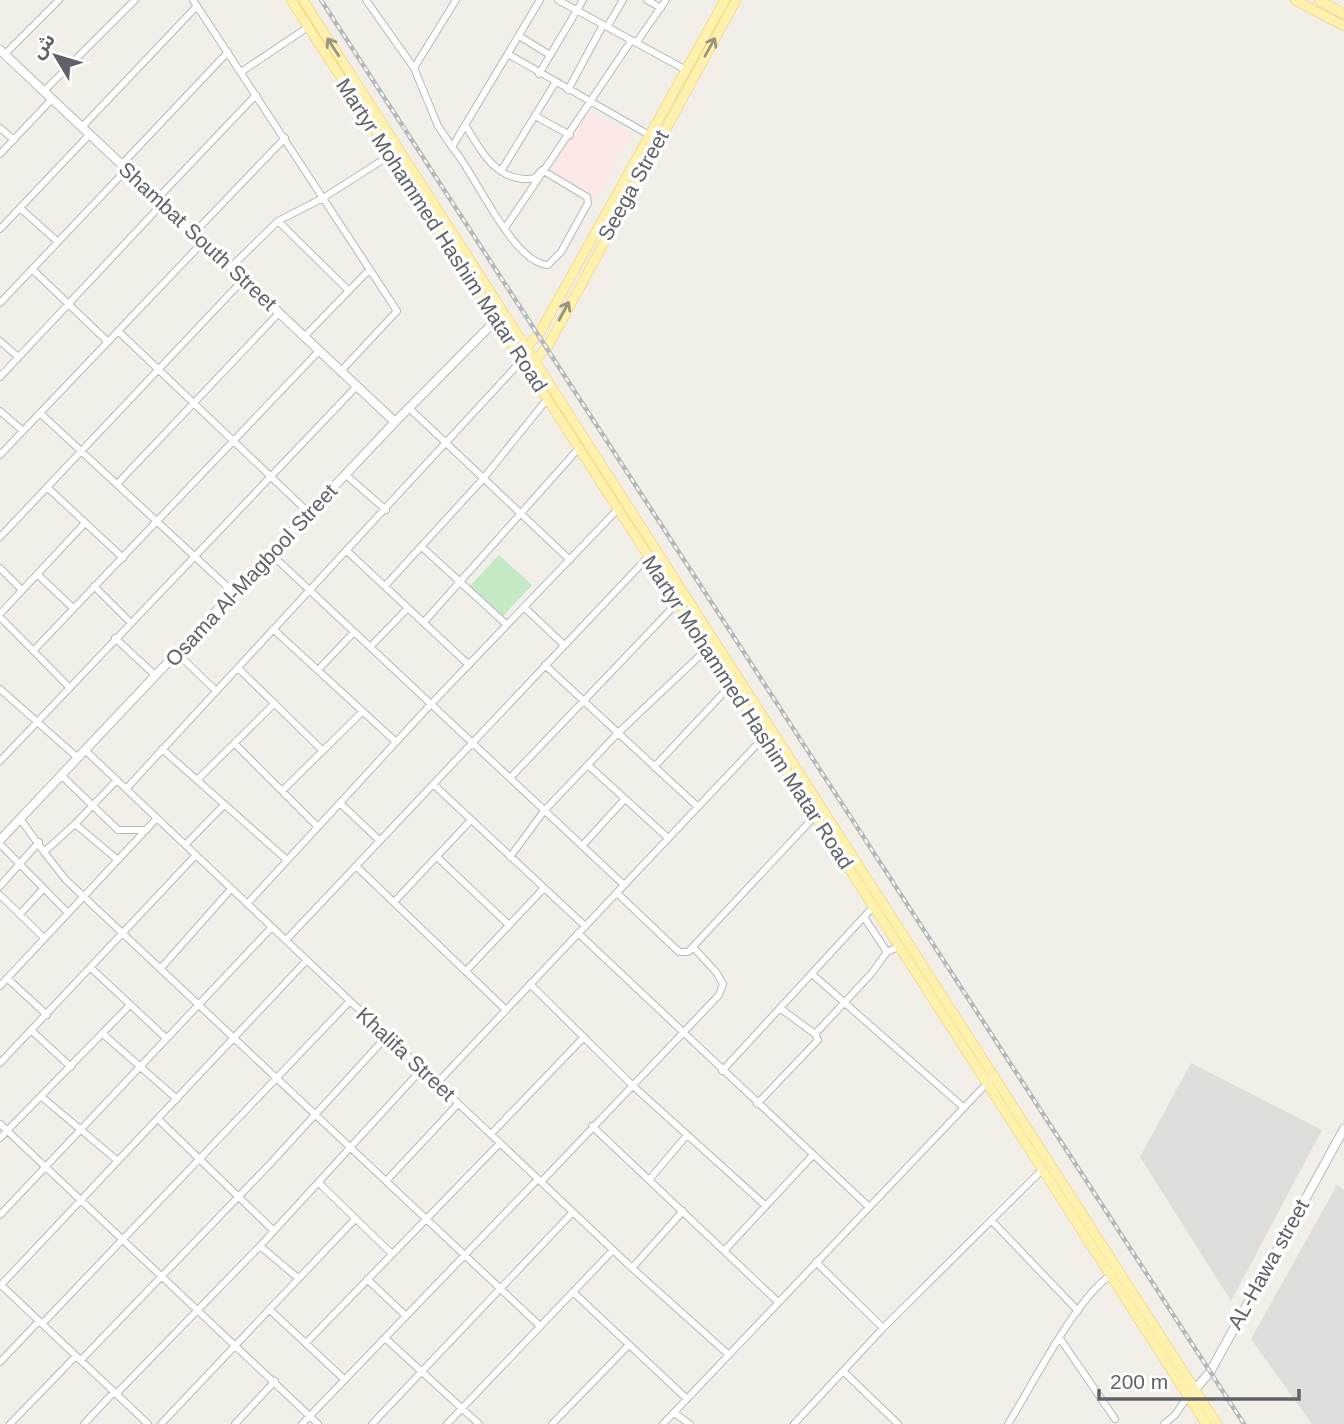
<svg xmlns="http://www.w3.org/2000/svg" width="1344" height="1424" font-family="Helvetica,'Noto Sans Arabic',sans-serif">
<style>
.industrial{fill:#e0deda}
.medical{fill:#fce8e6}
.green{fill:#c5e8c5}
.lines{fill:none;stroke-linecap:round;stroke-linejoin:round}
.street-casing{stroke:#b5b8bc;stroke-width:8}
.secondary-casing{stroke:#b6babf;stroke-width:10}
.primary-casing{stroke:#f2c960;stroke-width:10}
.street{stroke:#fff;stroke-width:6}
.secondary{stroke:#fff;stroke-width:8}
.primary{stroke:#fff2af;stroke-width:9}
.rail-casing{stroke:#b6b7b8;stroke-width:4.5}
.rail{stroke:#fff;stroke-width:2;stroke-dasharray:5;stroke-linecap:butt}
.oneway{stroke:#979581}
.labels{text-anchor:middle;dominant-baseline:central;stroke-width:7;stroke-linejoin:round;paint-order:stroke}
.street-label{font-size:21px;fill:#5f6368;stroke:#fff}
</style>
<rect width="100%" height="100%" fill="#f1efe8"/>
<!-- industrial -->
<path class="industrial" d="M1191,1063L1322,1130L1231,1301L1140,1157Z
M1337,1185L1344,1190V1424H1312L1251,1339Z"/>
<!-- medical -->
<path class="medical" d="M587,110L631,134L597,199L550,172Z"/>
<!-- green -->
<path class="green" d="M499,555L532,585L502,617L470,586Z"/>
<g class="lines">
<defs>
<path id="street" d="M193,0L397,311L340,372
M366,0L414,68L438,126L452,147
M558,0L686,70
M647,0L661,8
M607,27L623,0
M519,36L550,55
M636,43L666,0
M5,54L59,0
M508,54L651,136
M414,68L456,0
M241,72L308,27
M539,74L583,0
M568,90L603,25
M44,91L135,0
M535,116L570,135
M466,126C481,152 499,185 535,178L542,170L587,197L588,203L561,252L548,265C513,264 475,173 452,147L540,0
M82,127L197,6
M0,128L14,140
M0,154L52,99
M122,164L228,52
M501,171L555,83
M158,198L256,95
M20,208L58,242
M278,221L349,291
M505,228L631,41
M0,229L90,134
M194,233L285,138
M230,268L278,221L323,198L392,154
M32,269L107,341
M0,303L127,169
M118,331L309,513
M304,337L369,270
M0,341L18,357
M0,377L163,203
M409,408L570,560
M0,411L23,431
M40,413L234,593
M0,455L203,242
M346,475L386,510
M117,484L279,313
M47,487L123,558
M0,537L243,280
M422,547L507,625
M347,551L469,665
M271,554L624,885
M0,568L22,590
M37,574L72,607
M94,586L130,622
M385,586L482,480L548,398
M524,607L564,645
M0,614L85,523
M0,617L68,686
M424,622L579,448
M273,629L396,742
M115,638L156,676
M370,647L408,608
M35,649L319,351
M177,653L215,690
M545,665L698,807
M238,668L323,751
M319,669L354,632
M0,689L78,758
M235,744L318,827
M162,749L287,860
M86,751L632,1268L729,1355
M0,761L356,387
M588,765L668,838
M654,767L731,685
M62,776L118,830H146
M510,778L678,602
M197,780L275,703
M433,784L585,926
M126,789L523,359
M282,791L362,712
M340,803L380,841
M21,820L44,852L75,824L118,860
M75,824L117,780
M0,844L68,913
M185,845L224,805
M582,846L623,801
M44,852L66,880L540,1326
M437,857L509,925
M510,857L544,811L618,733L708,648
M356,866L506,1010
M0,886L39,842
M617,893L679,952H688L815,816
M0,895L44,938
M394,902L471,820
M247,904L431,704L618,509
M20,914L42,890
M864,917L887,952
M578,933L869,1207
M286,940L649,556
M91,968L166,1038
M161,968L231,889
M466,971L544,888
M812,974L963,1107
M7,978L47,1015
M530,984L632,1085L766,1206
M0,986L157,818
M32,1031L71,1067
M103,1034L177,1099
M815,1034L871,974L887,952L900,946
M0,1063L196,855
M722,1071L873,907
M437,1083L764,737
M43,1098L118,1161
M757,1104L818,1040L815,1034L781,1009
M158,1119L274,1231
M0,1124L318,1424
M592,1126L778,1302
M491,1134L584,1037
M0,1138L129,1006
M387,1180L458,1104
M649,1180L687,1135
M541,1182L719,995L723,984L716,972L693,947
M319,1183L392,1254
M0,1215L272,927
M992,1221L1078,1311
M260,1246L298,1278
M724,1251L813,1155
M816,1262L883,1328
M632,1268L683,1211
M367,1279L406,1316
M0,1284L148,1424
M0,1286L307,960
M573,1292L687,1399
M269,1309L345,1380
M42,1324L350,1001
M385,1338L479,1424
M1061,1340L1115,1419
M306,1343L500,1143
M81,1360L269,1165L387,1036
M0,1362L39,1321
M843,1371L898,1424
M116,1394L260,1246L422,1069
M674,1413L690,1424
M10,1424L76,1356
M84,1424L114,1392
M161,1424L355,1219
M235,1424L275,1381
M302,1424L538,1179
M372,1424L573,1212
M447,1424L613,1250
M552,1424L629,1345
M663,1424L993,1077
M794,1424L883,1328L1042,1170
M1008,1424C1033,1384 1075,1299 1112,1274
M1164,1424L1175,1415L1188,1396"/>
<path id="secondary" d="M0,50L395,422
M0,840L395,422L501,315
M1192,1393L1210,1372L1344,1129"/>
<path id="primary" d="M291,0L1206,1424
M303,0L1217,1424
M1295,0L1344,26
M1319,0L1344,14
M524,350L539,334L725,0
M532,364L548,346L736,0"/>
</defs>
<!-- street casing -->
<use href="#street" class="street-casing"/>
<!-- secondary casing -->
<use href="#secondary" class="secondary-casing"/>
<!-- primary casing -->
<use href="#primary" class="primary-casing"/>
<!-- street -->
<use href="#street" class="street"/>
<!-- secondary -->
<use href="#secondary" class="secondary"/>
<!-- primary -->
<use href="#primary" class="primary"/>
<defs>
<path id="rail" d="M321,0L1244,1424"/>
</defs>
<!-- rail casing -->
<use href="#rail" class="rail-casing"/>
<!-- rail -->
<use href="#rail" class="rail"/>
</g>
<!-- one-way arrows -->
<defs><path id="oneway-shaft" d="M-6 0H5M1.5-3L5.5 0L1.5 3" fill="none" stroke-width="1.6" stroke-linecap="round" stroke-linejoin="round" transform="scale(1.75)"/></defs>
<g class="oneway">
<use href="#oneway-shaft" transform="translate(333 47) rotate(-123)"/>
<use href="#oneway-shaft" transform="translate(710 47) rotate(-61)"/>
<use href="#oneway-shaft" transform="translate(564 311) rotate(-62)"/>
</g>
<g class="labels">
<!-- street labels -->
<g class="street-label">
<text transform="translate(633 185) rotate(-61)">Seega Street</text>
<text transform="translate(442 235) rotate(57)">Martyr Mohammed Hashim Matar Road</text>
<text transform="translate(198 236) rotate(43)">Shambat South Street</text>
<text transform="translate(251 575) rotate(-47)">Osama Al-Magbool Street</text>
<text transform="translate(748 712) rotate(57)">Martyr Mohammed Hashim Matar Road</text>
<text transform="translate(406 1054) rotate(43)">Khalifa Street</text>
<text transform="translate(1268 1264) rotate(-61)">AL-Hawa street</text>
</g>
</g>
<!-- north arrow -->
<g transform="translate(56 56) rotate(308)" stroke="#ffffff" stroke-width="5" paint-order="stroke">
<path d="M0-5L12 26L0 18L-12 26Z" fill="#5f6368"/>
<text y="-10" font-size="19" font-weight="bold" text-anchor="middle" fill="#5f6368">ش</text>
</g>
<!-- scale -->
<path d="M1099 1389v10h200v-10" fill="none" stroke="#5f6368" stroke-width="3.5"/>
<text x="1110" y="1389" font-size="21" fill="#5f6368" stroke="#ffffff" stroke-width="5" paint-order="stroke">200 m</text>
</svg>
